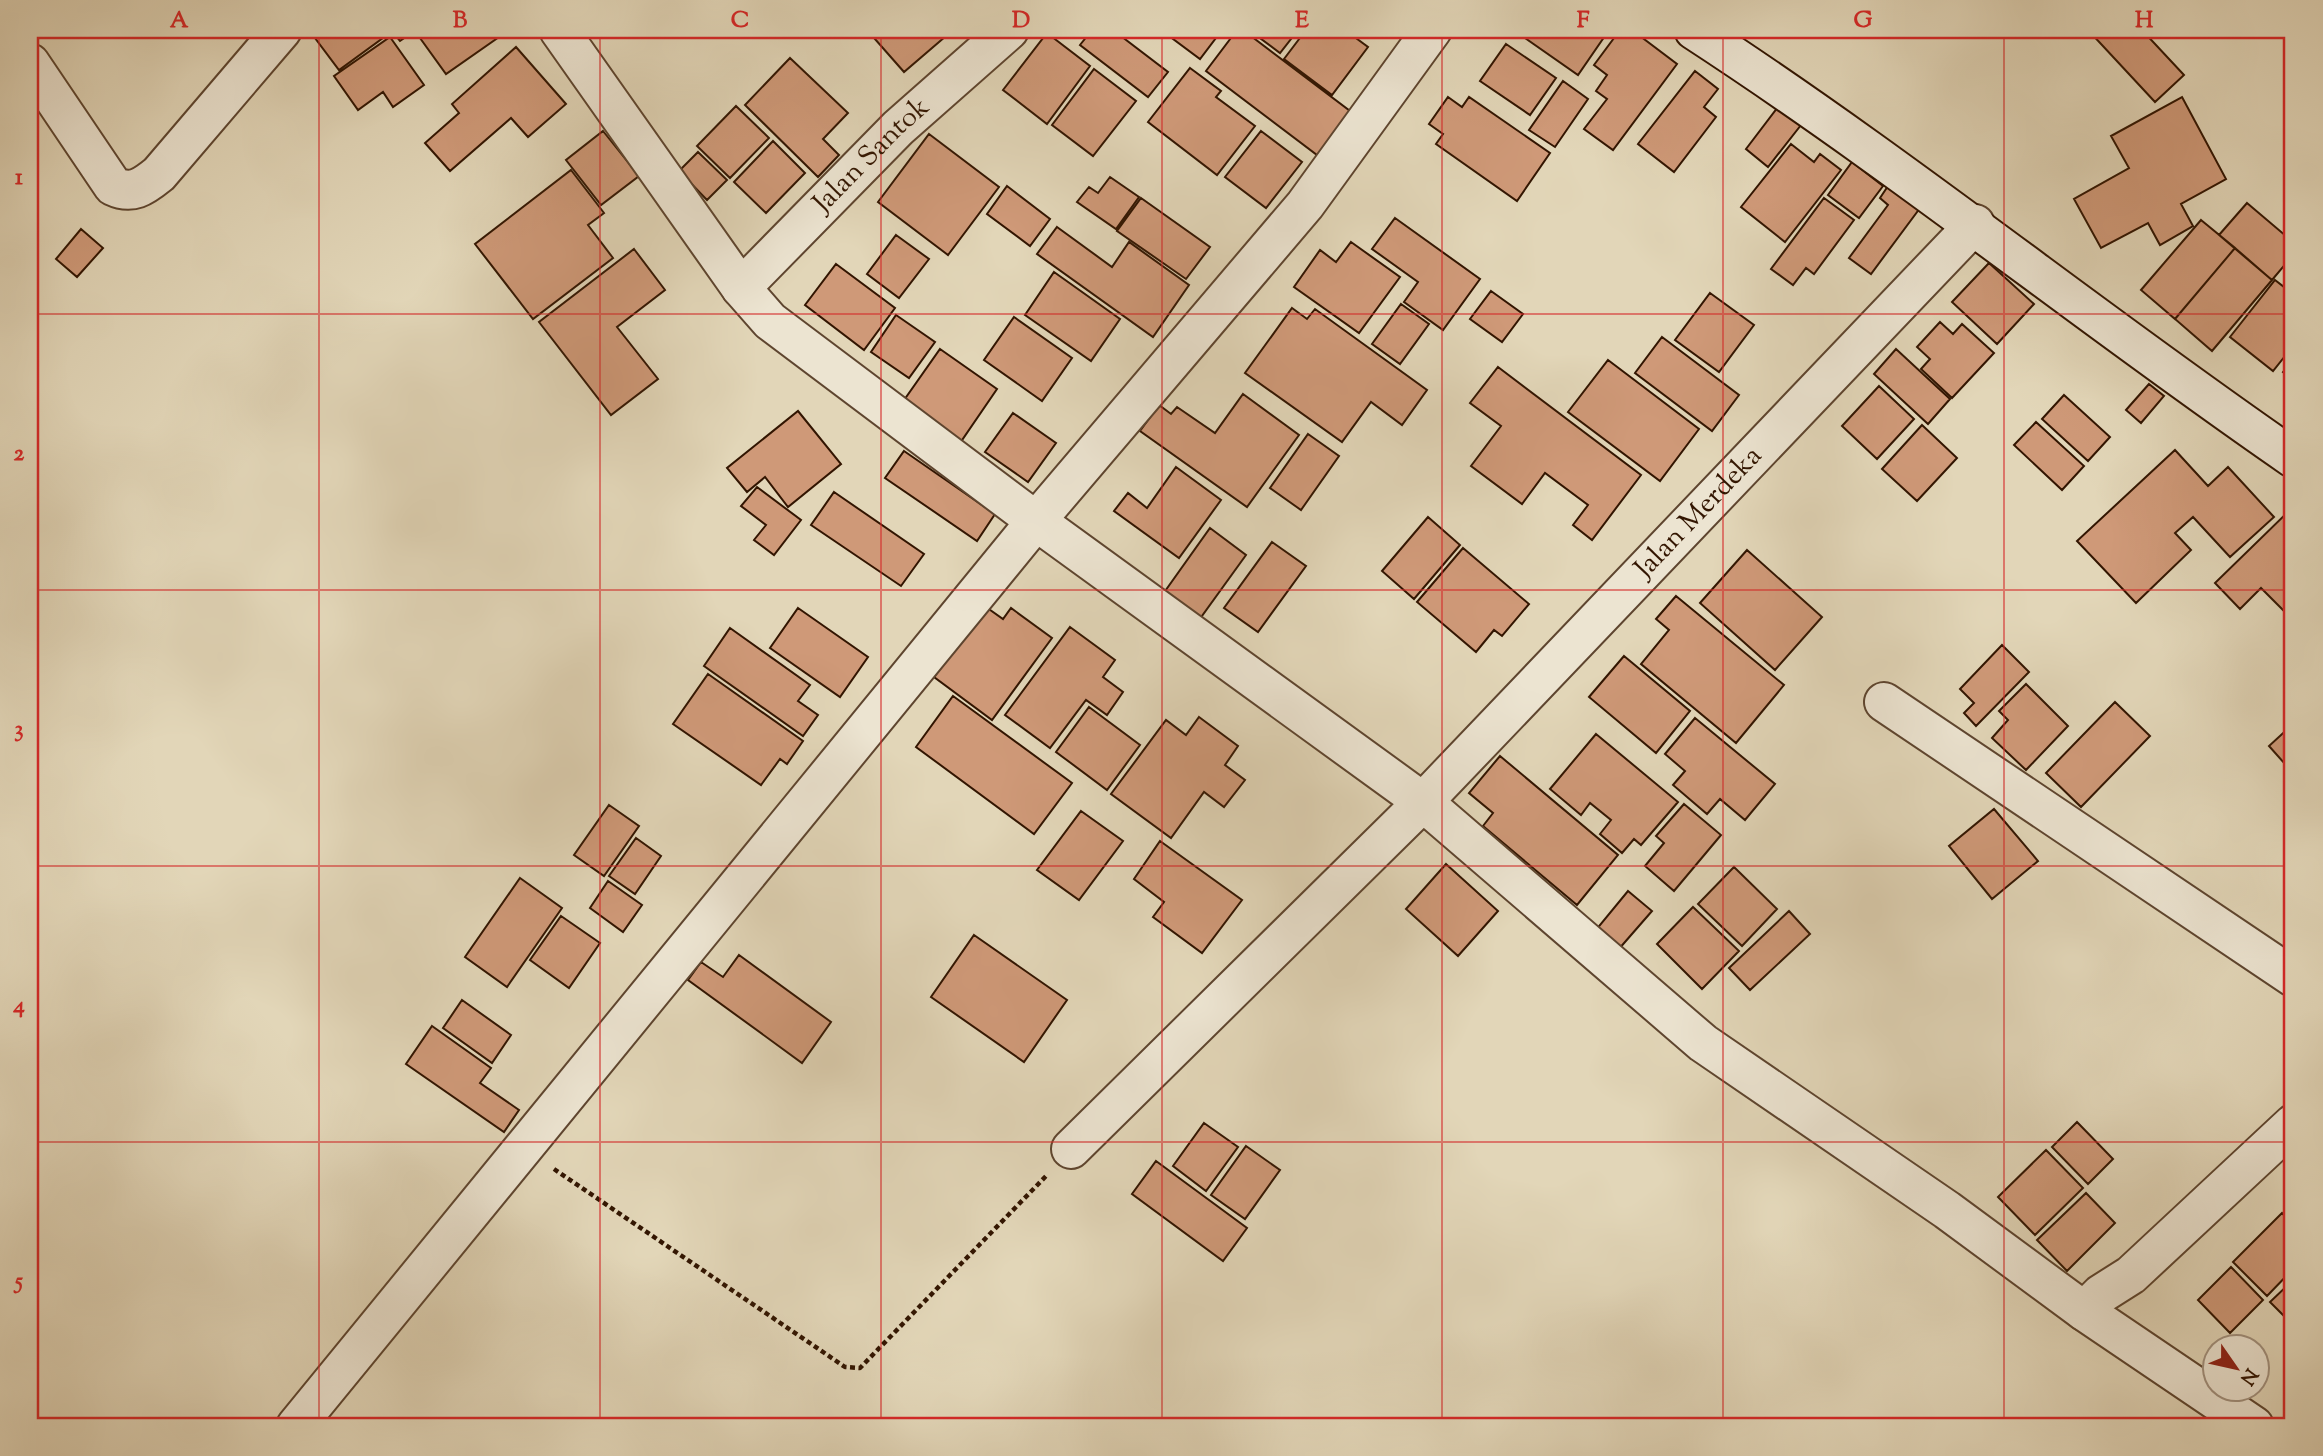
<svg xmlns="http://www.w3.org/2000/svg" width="2323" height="1456" font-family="'Sorts Mill Goudy',serif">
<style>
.building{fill:#cf9978;stroke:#321501;stroke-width:2}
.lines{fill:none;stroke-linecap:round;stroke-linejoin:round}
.street-casing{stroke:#5e452f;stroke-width:42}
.secondary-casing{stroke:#321501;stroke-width:42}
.path{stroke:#321501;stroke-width:4.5;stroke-dasharray:5 3.5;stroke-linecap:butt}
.street{stroke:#ece4d1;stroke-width:38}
.secondary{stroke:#ece4d1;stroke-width:38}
.grid{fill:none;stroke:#d62828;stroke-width:2;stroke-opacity:0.55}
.labels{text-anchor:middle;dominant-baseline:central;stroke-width:5;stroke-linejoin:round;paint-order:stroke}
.street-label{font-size:28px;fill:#321501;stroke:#ece4d1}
.neatline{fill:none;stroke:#d62828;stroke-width:2.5}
.grid-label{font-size:23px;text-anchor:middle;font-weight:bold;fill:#d62828}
</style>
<rect width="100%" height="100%" fill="#e2d6b8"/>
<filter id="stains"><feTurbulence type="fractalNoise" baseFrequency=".00286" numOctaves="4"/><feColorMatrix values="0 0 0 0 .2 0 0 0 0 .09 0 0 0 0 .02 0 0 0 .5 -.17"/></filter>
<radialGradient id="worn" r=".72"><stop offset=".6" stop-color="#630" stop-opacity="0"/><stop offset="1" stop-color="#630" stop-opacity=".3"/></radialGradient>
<!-- building -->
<path class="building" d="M309,30H383L387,35L339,70Z
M391,30H416L400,41Z
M431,30H494L499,37L446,74L420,38Z
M867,30H953L904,72Z
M1092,30H1113L1168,72L1148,97L1080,45Z
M1161,30H1222L1200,59Z
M1237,30H1243L1354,114L1321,158L1206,71Z
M1249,30H1298L1280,53Z
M1306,30H1345L1368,47L1332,95L1284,59Z
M1531,30H1609L1578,75L1525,38Z
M1620,30H1632L1677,64L1613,150L1584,129L1607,99L1596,91L1607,75L1594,65Z
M2088,30H2142L2184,75L2155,102Z
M1047,33L1090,66L1047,124L1003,90Z
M390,37L424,85L393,107L383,92L358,110L334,76Z
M1506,44L1556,78L1530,115L1480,81Z
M516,47L566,104L528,137L511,118L450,171L425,143L459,113L452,104Z
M790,58L848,113L823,139L839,155L818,177L745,105Z
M1190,68L1221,91L1216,97L1255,126L1217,175L1148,122Z
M1094,69L1136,101L1093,156L1052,125Z
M1695,71L1718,89L1704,107L1716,117L1674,172L1638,144Z
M1563,81L1588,99L1555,147L1529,130Z
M1448,97L1462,107L1469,97L1550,153L1517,201L1436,144L1443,134L1429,124Z
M2182,97L2226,179L2181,204L2193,226L2160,245L2148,223L2101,248L2074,199L2129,168L2111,136Z
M736,106L769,138L730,178L697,146Z
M1778,107L1801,125L1768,167L1746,149Z
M603,131L639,176L601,205L566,160Z
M1261,131L1302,162L1266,208L1225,177Z
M929,134L999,187L948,255L878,202Z
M773,141L805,173L766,213L734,182Z
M1791,144L1814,162L1820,154L1841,170L1785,242L1741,207Z
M698,152L727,180L707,200L679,171Z
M1852,162L1883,186L1859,218L1828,195Z
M571,170L604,213L588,225L613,258L533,319L475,244Z
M1110,177L1139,197L1116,229L1077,202L1089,187L1098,193Z
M1892,180L1923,204L1871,274L1849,258L1888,205L1880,198Z
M1007,186L1050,219L1030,246L987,214Z
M1141,198L1210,247L1186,279L1117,231Z
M1824,198L1854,220L1814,274L1806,268L1793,285L1771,269Z
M2247,203L2293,242V255L2272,280L2219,235Z
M1395,218L1480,279L1443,330L1404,302L1418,282L1372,249Z
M2201,220L2235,248L2175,319L2141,290Z
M1057,227L1112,267L1129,242L1189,285L1153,337L1037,254Z
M81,229L103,248L77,277L56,259Z
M896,235L929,259L899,298L867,274Z
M1351,242L1400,277L1359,333L1294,287L1320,250L1336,262Z
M2235,248L2272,280L2212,351L2175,319Z
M634,249L665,290L617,327L658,379L611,415L539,322Z
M1989,263L2034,304L1997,344L1952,302Z
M836,264L895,308L864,350L805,305Z
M1054,272L1120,319L1091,361L1025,315Z
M2275,280L2293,294V346L2273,371L2230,337Z
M1491,291L1523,314L1502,342L1470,319Z
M1710,293L1754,325L1719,372L1675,340Z
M1401,304L1429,324L1400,364L1372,344Z
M1292,308L1307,319L1315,309L1427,390L1402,425L1371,402L1342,442L1245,373Z
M896,315L935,342L909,378L871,352Z
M1014,317L1072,358L1042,401L984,360Z
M1940,322L1953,334L1962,324L1994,353L1952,398L1921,369L1930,359L1917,347Z
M1662,337L1739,395L1712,431L1635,373Z
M940,349L997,389L960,443L902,403Z
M1896,349L1950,399L1928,424L1874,374Z
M1608,360L1699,429L1660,481L1568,412Z
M2293,360V380L2283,372Z
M1498,367L1641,475L1592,540L1573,525L1588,505L1545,473L1522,504L1471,466L1501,426L1470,403Z
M2149,384L2164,396L2141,423L2126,410Z
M1879,386L1914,419L1877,459L1842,426Z
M1243,394L1299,435L1247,507L1140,431L1159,405L1171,414L1177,407L1215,433Z
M2064,395L2110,437L2088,461L2042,419Z
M798,411L841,464L788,507L765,477L747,492L727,468Z
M1013,413L1056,443L1028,482L985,452Z
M2036,422L2084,466L2062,490L2014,445Z
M1922,425L1957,458L1917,501L1882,469Z
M1308,434L1339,456L1301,510L1270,488Z
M2175,450L2208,486L2228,467L2274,517L2230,557L2193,517L2175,533L2191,550L2136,603L2077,541Z
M904,451L995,514L977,541L885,478Z
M1176,467L1221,500L1179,558L1114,511L1128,493L1147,508Z
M757,487L801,520L774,555L754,540L766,525L741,506Z
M834,492L924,554L901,586L811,525Z
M2289,511L2293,516V602L2284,611L2261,588L2240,609L2215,583Z
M1428,517L1460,545L1414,599L1382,571Z
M1210,528L1246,555L1199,620L1163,594Z
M1272,542L1306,566L1258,632L1224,608Z
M1463,548L1529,604L1502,636L1494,630L1476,652L1417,602Z
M1747,550L1822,617L1775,670L1700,603Z
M1676,596L1784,685L1736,743L1641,664L1669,630L1656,619Z
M986,607L1003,619L1011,608L1052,638L992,720L934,677Z
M798,608L868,657L840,697L770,648Z
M1070,627L1115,660L1103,677L1123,692L1107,715L1086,700L1050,748L1005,715Z
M730,628L810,685L798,701L818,715L803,736L704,666Z
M2002,645L2029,672L1976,726L1964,713L1974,703L1960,689Z
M1624,656L1690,711L1656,753L1589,697Z
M708,674L803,741L787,764L780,759L761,785L673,724Z
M2026,684L2068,726L2026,770L1992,738L2008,720L1999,711Z
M953,696L1072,783L1034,834L916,747Z
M2115,702L2150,736L2081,807L2046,773Z
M1089,707L1140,745L1107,790L1056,752Z
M1199,717L1238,746L1225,765L1245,780L1224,807L1204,792L1171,838L1111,794L1166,720L1186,735Z
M1695,718L1775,784L1745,820L1720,799L1707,814L1673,785L1685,771L1665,754Z
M2293,724V773L2269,746Z
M1596,734L1678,802L1641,845L1634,839L1622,853L1600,834L1611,820L1590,803L1581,815L1550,789Z
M1500,756L1618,855L1577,905L1483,826L1493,813L1469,793Z
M1684,804L1721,835L1674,891L1645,866L1664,843L1656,836Z
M609,805L639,826L604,876L574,855Z
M1994,809L2038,861L1992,899L1949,846Z
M1081,811L1123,841L1079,900L1037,870Z
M636,838L661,856L635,894L609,876Z
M1160,841L1242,900L1202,953L1153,917L1164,902L1134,879Z
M1446,864L1498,911L1458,956L1406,909Z
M1734,867L1777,909L1742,946L1698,904Z
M520,878L562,908L507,987L465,957Z
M608,881L642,905L623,932L590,908Z
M1628,891L1652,911L1618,950L1595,931Z
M1693,907L1739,951L1702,989L1657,944Z
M1789,911L1810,934L1750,990L1729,968Z
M561,916L600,943L569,988L530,960Z
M974,935L1067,1000L1024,1062L931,997Z
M739,955L831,1022L802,1063L688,980L701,962L723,977Z
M462,1000L511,1035L492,1063L443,1028Z
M432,1026L491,1068L480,1083L519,1110L504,1132L406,1064Z
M2077,1122L2113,1159L2088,1184L2052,1147Z
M1204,1123L1238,1147L1206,1191L1173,1166Z
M1246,1146L1280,1170L1245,1219L1211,1195Z
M2046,1150L2083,1188L2035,1235L1998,1197Z
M1156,1161L1247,1228L1223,1261L1132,1194Z
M2086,1193L2115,1223L2067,1271L2037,1240Z
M2282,1213L2293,1225V1269L2267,1296L2233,1262Z
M2231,1267L2263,1300L2230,1333L2198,1300Z
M2293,1280V1325L2270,1302Z"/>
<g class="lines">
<defs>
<g id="street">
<path d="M559,30L741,288L770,321L1036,521L1423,802L1703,1043L1947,1210L2084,1311L2101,1294L2131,1275L2293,1124"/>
<path d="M30,63L113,186C132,195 143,187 159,174L282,30"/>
<path id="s1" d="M741,288L898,128L1009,30"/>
<path d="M1884,702L2293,977"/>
<path id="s2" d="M1071,1149L1423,802L1975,224"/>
<path d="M2084,1311L2254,1426"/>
<path d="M296,1426L1036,521L1305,205L1432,30"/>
</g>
<path id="secondary" d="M1694,30C1900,164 2091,319 2293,458"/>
</defs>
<!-- street casing -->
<use href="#street" class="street-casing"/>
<!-- secondary casing -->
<use href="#secondary" class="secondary-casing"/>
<!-- path -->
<path class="path" d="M554,1169L845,1367L860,1368L1047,1175"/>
<!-- street -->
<use href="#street" class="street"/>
<!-- secondary -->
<use href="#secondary" class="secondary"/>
</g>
<!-- grid -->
<path class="grid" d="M319,30V1426M600,30V1426M881,30V1426M1162,30V1426M1442,30V1426M1723,30V1426M2004,30V1426M30,314H2293M30,590H2293M30,866H2293M30,1142H2293"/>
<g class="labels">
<!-- street labels -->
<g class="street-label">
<text stroke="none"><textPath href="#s1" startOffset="186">Jalan Santok</textPath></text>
<text stroke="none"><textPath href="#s2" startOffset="894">Jalan Merdeka</textPath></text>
</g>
</g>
<!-- margin -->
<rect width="2323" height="1456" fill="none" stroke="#e2d6b8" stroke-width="77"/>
<!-- north arrow -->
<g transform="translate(2236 1368) rotate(124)"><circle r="33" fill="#ece4d1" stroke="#a2917e" stroke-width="2"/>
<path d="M0-5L12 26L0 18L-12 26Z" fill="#8f2418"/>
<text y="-10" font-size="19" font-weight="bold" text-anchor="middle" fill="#321501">N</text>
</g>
<rect x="38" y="38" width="2246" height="1380" class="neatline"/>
<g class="grid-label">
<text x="179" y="27">A</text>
<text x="460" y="27">B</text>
<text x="740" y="27">C</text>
<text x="1021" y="27">D</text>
<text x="1302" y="27">E</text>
<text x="1583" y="27">F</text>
<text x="1863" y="27">G</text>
<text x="2144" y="27">H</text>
<text x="19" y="184">1</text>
<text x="19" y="460">2</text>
<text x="19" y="736">3</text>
<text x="19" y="1012">4</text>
<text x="19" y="1288">5</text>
</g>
<rect width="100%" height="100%" filter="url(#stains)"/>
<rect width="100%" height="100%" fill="url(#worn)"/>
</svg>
